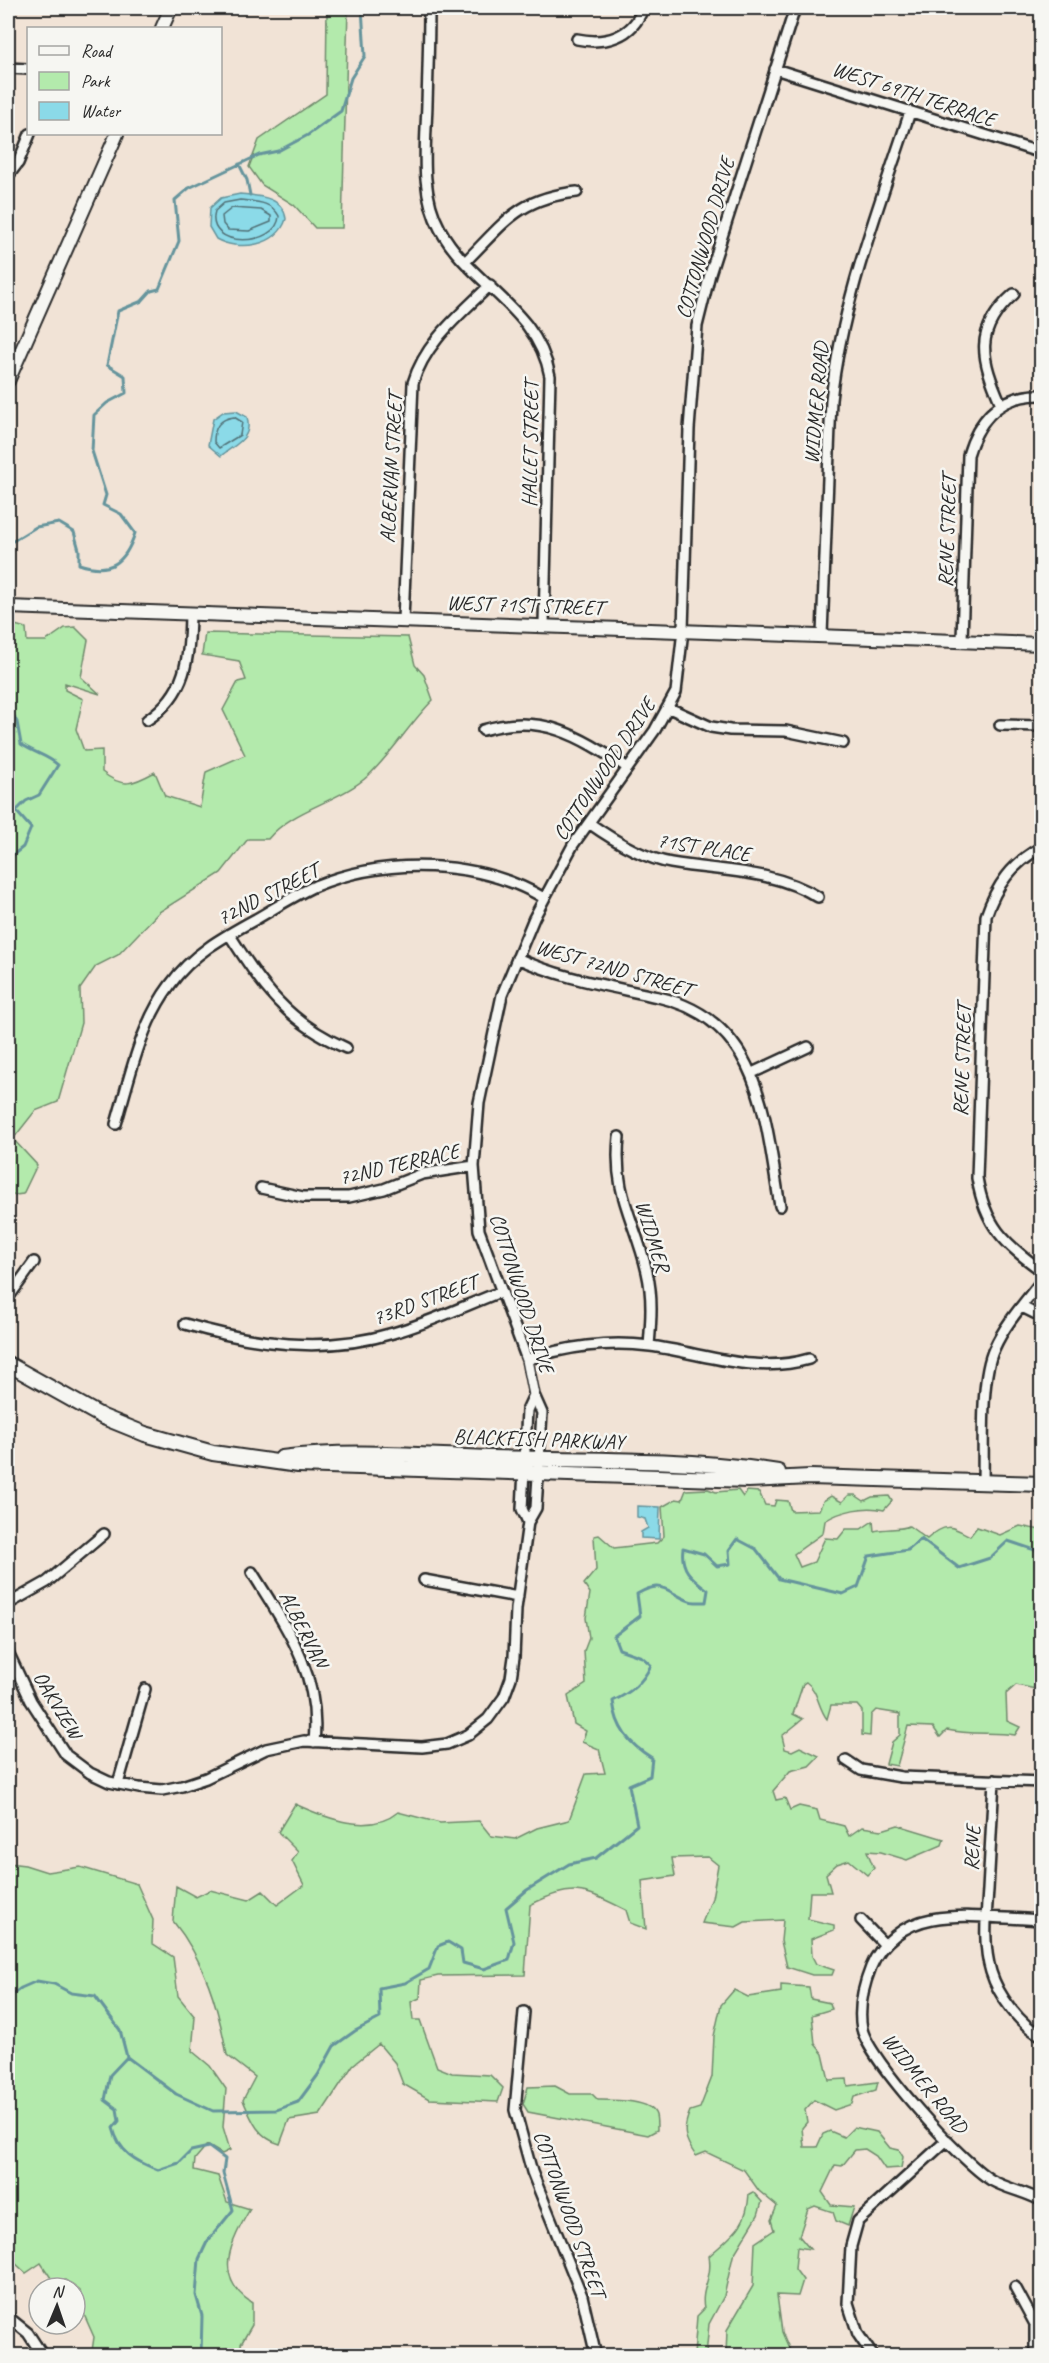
<svg xmlns="http://www.w3.org/2000/svg" width="1049" height="2363" font-family="Caveat,sans-serif">
<style>
.green{fill:#b3eaac;stroke:#6f8a6c;stroke-width:1.5}
.water{fill:#8bdae8;stroke:#65949c;stroke-width:1.5}
.lines{fill:none;stroke-linecap:round;stroke-linejoin:round}
.shore{stroke:#517177;stroke-width:1.5}
.stream{stroke:#65949c;stroke-width:3}
.minor-casing{stroke:#2b2b2b;stroke-width:14}
.tertiary-casing{stroke:#2b2b2b;stroke-width:16}
.secondary-casing{stroke:#2b2b2b;stroke-width:18}
.minor{stroke:#f6f6f2;stroke-width:9}
.tertiary{stroke:#f6f6f2;stroke-width:12}
.secondary{stroke:#f6f6f2;stroke-width:14}
.labels{text-anchor:middle;dominant-baseline:central;stroke-width:5;stroke-linejoin:round;paint-order:stroke}
.street-label{font-size:21px;fill:#2b2b2b;stroke:#f6f6f2}
</style>
<rect width="100%" height="100%" fill="#f1e3d6"/>
<filter id="ink" filterUnits="userSpaceOnUse"><feTurbulence type="fractalNoise" baseFrequency=".0167" numOctaves="2"/><feDisplacementMap in="SourceGraphic" scale="12" xChannelSelector="R" yChannelSelector="G"/><feConvolveMatrix kernelMatrix="1 2 1 2 8 2 1 2 1" color-interpolation-filters="sRGB"/></filter>
<g filter="url(#ink)">
<!-- green -->
<path class="green" d="M327,8H348L342,228H315L294,205L262,185L249,167L259,140L326,94Z
M8,623L26,628L27,641H46L65,628L75,627L88,640L81,677L100,694L65,683V690L83,699L76,729L84,751L102,750V772C123,789 133,784 155,772L165,796L200,807L206,772L245,755L223,710L238,682L246,680L239,661L202,655L205,633L408,637L415,665L424,675L433,700C410,723 393,752 369,775C340,802 292,809 268,839H248L221,873L159,912L118,955L96,966L80,989L81,1023L58,1102L35,1111L13,1139L37,1165L23,1194L8,1196Z
M708,1489L716,1492L738,1490L743,1497L747,1491L759,1492L765,1505L774,1506L776,1500L788,1501L791,1511L819,1510L823,1501L831,1496L842,1502L849,1495H855L864,1501L872,1497L889,1496L892,1501L884,1510C866,1505 840,1511 825,1521L823,1533L794,1554L800,1567L814,1562L825,1538L838,1539L846,1529H861L873,1521L874,1531C886,1528 901,1530 909,1526L927,1539C945,1523 950,1525 970,1536L977,1527L1000,1535L1020,1526L1041,1530V1690L1016,1685L1006,1694L1007,1721L1020,1727L1015,1735C992,1732 970,1735 947,1730L940,1737L933,1727L908,1726L897,1766L886,1764L892,1742L900,1735V1714L876,1710L871,1715L870,1736L862,1735V1711L857,1705H831L827,1719C818,1708 818,1690 806,1682L803,1684L793,1714L803,1719L782,1736L785,1749L792,1751L800,1747L819,1756L809,1766L790,1771L773,1791L776,1800L785,1798L790,1810L799,1806L817,1810L820,1820L844,1826L849,1836L862,1827L882,1830L898,1825L944,1839L942,1845L907,1860L881,1852L867,1851L874,1868L867,1875L849,1860L837,1864L826,1874L831,1892H810L808,1919L834,1925V1930L811,1939L812,1956L816,1964L834,1970L832,1975H812L787,1967L781,1941L783,1920L745,1922L736,1927L702,1923L712,1898L718,1865L708,1857L672,1858L675,1876L642,1881L646,1929L630,1923L626,1910C583,1889 574,1883 530,1905L525,1975L438,1976L421,1980L420,1998L411,2002L413,2020H420L437,2067L452,2073L490,2075L503,2088L498,2102L429,2099L403,2084L395,2063L379,2044L353,2065L320,2115L289,2120L280,2144C258,2138 251,2119 243,2100L255,2077L227,2055C218,2006 205,1961 173,1921L176,1886L196,1897L210,1890L249,1900L263,1891L277,1905L304,1885L292,1861L298,1852L278,1832L295,1804C326,1818 369,1836 398,1812L440,1823L479,1821L491,1836L515,1839L537,1828L569,1820L586,1774L605,1773L599,1749L582,1742L586,1731L574,1724L568,1696L586,1684L584,1651L589,1638L586,1618L590,1593L584,1584L596,1570L594,1536L599,1535L614,1548L657,1543L664,1536L662,1507L676,1499L682,1500L686,1490Z
M8,1863L25,1865L47,1872L80,1867L137,1884L153,1920L152,1943L173,1957L178,1996L195,2017L192,2051L210,2066L226,2089L223,2127L230,2150L222,2154L207,2145L195,2159L194,2170L218,2176L227,2202L250,2209C231,2242 212,2277 252,2303V2325L241,2344L243,2355H94L92,2351L94,2337L82,2310L80,2291L65,2280L55,2284L41,2263L26,2273L14,2262L11,2251H8Z
M781,1985L809,1987L811,1999L830,2003L832,2009L812,2015L815,2044L823,2054L829,2080L847,2079L848,2086L878,2082L876,2090L854,2097L852,2104L834,2110L814,2100L805,2110L807,2122L802,2128L804,2147H817L823,2134L830,2131L844,2137L854,2127L877,2132L890,2148L899,2150L903,2157L901,2168L885,2169L876,2156L865,2149L855,2150L842,2166L835,2165L822,2192L831,2205L854,2207L848,2226L836,2221L833,2212L815,2206L808,2209L799,2236L810,2249L797,2247L795,2269L803,2280L798,2296L777,2295L782,2332L792,2355H726L727,2330L753,2286L755,2243L774,2230L771,2220L777,2206L759,2191L744,2170L706,2152L696,2156C684,2139 682,2130 690,2111L700,2108L712,2077L714,2036L721,2005L734,1990L748,1997L781,1992Z
M555,2086L570,2094H592L598,2100C611,2100 651,2099 656,2115C657,2119 657,2125 657,2130L648,2135L528,2112L523,2104L528,2087Z
M753,2192L762,2202L758,2215L733,2256L724,2296L709,2324L706,2355H694L697,2316L704,2309C700,2287 713,2280 709,2256C732,2235 747,2228 749,2194Z"/>
<!-- water -->
<path class="water" d="M240,194C258,196 283,196 286,219C278,246 239,252 216,239L209,227L210,208L221,198Z
M236,411L247,417C253,439 235,444 221,456L208,445L213,419L223,412Z
M637,1506L660,1507L659,1539L641,1538V1532L648,1528L645,1519L637,1517Z"/>
<g class="lines">
<!-- shore -->
<path class="shore" d="M240,200C255,202 271,201 279,216C278,247 204,250 215,211L224,203Z
M232,208L261,210L271,216V222L249,231L228,230L223,224L222,216Z
M234,417L242,422L240,435L219,448L214,442C214,427 219,419 234,417Z"/>
<!-- stream -->
<path class="stream" d="M239,164L247,180L250,195
M8,544L36,527L59,523L74,532L79,550V564C110,574 125,564 135,533L121,514L103,505L106,495L92,451L94,415L107,403L126,393L125,376L107,365L118,311L142,301L151,291L159,289L179,241L175,200L189,188L259,155L278,151L308,135L341,111L351,78L365,56L362,8
M8,706L17,722L21,744C34,753 47,755 58,765L39,795L26,801L16,811L31,828L23,847L8,859
M8,1998L21,1988L37,1981L54,1984L71,1993L95,1996L120,2030L127,2057L110,2075L105,2100L117,2109L119,2121L113,2128C119,2152 135,2161 158,2170L179,2163L191,2151L209,2147L225,2159L223,2173L233,2210L207,2242L199,2259L196,2295L202,2316L201,2356
M127,2057L176,2094L213,2111L276,2110L298,2102L318,2075L334,2046L355,2031L380,2018L379,1988L405,1983L429,1969L438,1946L448,1942L461,1950L463,1963L484,1969L509,1960L514,1942L506,1908L527,1890L569,1864L596,1858L637,1825L629,1785L650,1776L652,1758C629,1744 616,1728 613,1701C630,1693 643,1683 651,1665L642,1657L619,1649L614,1636L640,1616L637,1594C662,1580 664,1590 687,1600C692,1603 700,1602 706,1602L708,1590C692,1578 680,1570 683,1548L704,1554L717,1566L730,1564L729,1550L737,1539L756,1549L779,1579L843,1594L858,1587L869,1556L908,1550L921,1539L959,1568L990,1558L1008,1541L1035,1550L1042,1549"/>
<defs>
<path id="minor" d="M429,8C429,39 428,71 427,103C426,145 419,191 440,229C470,285 537,307 550,376L544,624
M577,39C605,45 633,37 643,8
M8,68L28,69
M775,69L1042,153
M8,176L18,163L30,134
M466,261C505,222 519,198 577,192
M1001,404C981,358 973,330 1014,294
M403,620L413,383C425,342 460,315 490,285
M822,635L831,400C842,301 879,207 910,112
M962,640L968,455C979,418 1001,394 1042,395
M669,708L711,727L730,730L786,731L843,743
M147,720C187,693 189,659 190,614
M1000,725L1042,726
M483,730C543,712 580,737 628,768
M589,823C613,840 642,858 671,863C722,872 772,869 818,897
M1042,847C1012,863 996,886 986,916L977,1178C985,1226 1004,1243 1042,1271
M229,934C263,987 287,1022 346,1048
M517,958C562,979 610,986 658,997C762,1020 765,1120 780,1206
M752,1073L808,1047
M116,1124C130,1077 140,1025 170,985C192,954 223,937 256,919C275,908 295,895 315,886C386,857 478,859 544,898
M619,1137C613,1196 635,1219 647,1272C653,1297 651,1321 649,1346
M261,1188L303,1197H349L384,1189L422,1174L474,1166
M8,1298L34,1262
M1022,1307L1042,1317
M185,1324C253,1344 324,1354 393,1333C429,1323 464,1306 500,1292
M527,1360C565,1346 609,1341 650,1346C704,1353 754,1375 809,1359
M983,1481C984,1446 980,1379 994,1349C1005,1324 1025,1302 1042,1280
M528,1522L522,1509L527,1410L534,1395
M252,1572C286,1627 321,1674 314,1742
M424,1580L518,1597
M8,1604L47,1582L104,1534
M8,1652L31,1701L66,1755L90,1773L109,1782L139,1788L162,1790L182,1786L206,1778L266,1749L304,1741L422,1747L447,1744L468,1735L488,1719L504,1697L511,1678L514,1657L516,1609L528,1522L536,1508L542,1413L534,1395L527,1360L479,1230L474,1166L479,1103L502,995L534,918L573,845L655,730L676,692L683,630L689,429L697,326L710,274L795,8
M846,1760L861,1770L901,1777L1042,1782
M994,1780C992,1817 990,1853 988,1890C986,1917 983,1946 991,1972C998,1995 1020,2025 1042,2036
M118,1784L145,1689
M861,1920L884,1944
M1042,1920C1008,1919 965,1913 932,1919C905,1924 881,1942 871,1967C863,1987 858,2008 862,2029C869,2060 962,2163 991,2180C1007,2189 1026,2192 1042,2201
M524,2012L515,2110L532,2172L582,2296L596,2356
M1015,2287L1035,2324V2356
M8,2317L28,2333L43,2356
M873,2356L858,2334L848,2303L851,2246L858,2221L947,2140"/>
<path id="tertiary" d="M162,28L171,8
M8,381L117,134
M8,607L1042,644"/>
<path id="secondary" d="M8,1364L103,1417L145,1434L213,1453L298,1465L748,1480L810,1477L1042,1484
M282,1458C350,1449 423,1456 491,1458C586,1460 684,1458 778,1472"/>
</defs>
<!-- minor casing -->
<use href="#minor" class="minor-casing"/>
<!-- tertiary casing -->
<use href="#tertiary" class="tertiary-casing"/>
<!-- secondary casing -->
<use href="#secondary" class="secondary-casing"/>
<!-- minor -->
<use href="#minor" class="minor"/>
<!-- tertiary -->
<use href="#tertiary" class="tertiary"/>
<!-- secondary -->
<use href="#secondary" class="secondary"/>
</g>
</g>
<g class="labels">
<!-- street labels -->
<g class="street-label">
<text transform="translate(914 94) rotate(18)">WEST 69TH TERRACE</text>
<text transform="translate(705 238) rotate(-74)">COTTONWOOD DRIVE</text>
<text transform="translate(816 403) rotate(-85)">WIDMER ROAD</text>
<text transform="translate(530 444) rotate(-89)">HALLET STREET</text>
<text transform="translate(391 468) rotate(-87)">ALBERVAN STREET</text>
<text transform="translate(947 531) rotate(-88)">RENE STREET</text>
<text transform="translate(525 605) rotate(2)">WEST 71ST STREET</text>
<text transform="translate(604 769) rotate(-56)">COTTONWOOD DRIVE</text>
<text transform="translate(704 847) rotate(9)">71ST PLACE</text>
<text transform="translate(268 894) rotate(-27)">72ND STREET</text>
<text transform="translate(614 968) rotate(16)">WEST 72ND STREET</text>
<text transform="translate(962 1060) rotate(-88)">RENE STREET</text>
<text transform="translate(399 1164) rotate(-13)">72ND TERRACE</text>
<text transform="translate(653 1236) rotate(73)">WIDMER</text>
<text transform="translate(522 1293) rotate(72)">COTTONWOOD DRIVE</text>
<text transform="translate(425 1300) rotate(-20)">73RD STREET</text>
<text transform="translate(539 1439) rotate(2)">BLACKFISH PARKWAY</text>
<text transform="translate(304 1629) rotate(63)">ALBERVAN</text>
<text transform="translate(58 1705) rotate(59)">OAKVIEW</text>
<text transform="translate(972 1848) rotate(-87)">RENE</text>
<text transform="translate(925 2083) rotate(51)">WIDMER ROAD</text>
<text transform="translate(570 2214) rotate(70)">COTTONWOOD STREET</text>
</g>
</g>
<!-- margin -->
<rect width="1049" height="2363" fill="none" stroke="#f6f6f2" stroke-width="30"/>
<rect x="15" y="15" width="1019" height="2333" fill="none" stroke="#2b2b2b" stroke-width="2" filter="url(#ink)"/>
<!-- legend -->
<rect x="27" y="27" width="195" height="108" fill="#f6f6f2" stroke="#a5a5a2" stroke-width="1.5"/>
<rect x="39" y="46" width="30" height="9" fill="#f6f6f2" stroke="#a5a5a2" stroke-width="1.5"/>
<text x="81" y="57" font-size="18" fill="#2b2b2b">Road</text>
<rect x="39" y="72" width="30" height="18" fill="#b3eaac" stroke="#a5a5a2" stroke-width="1.5"/>
<text x="81" y="87" font-size="18" fill="#2b2b2b">Park</text>
<rect x="39" y="102" width="30" height="18" fill="#8bdae8" stroke="#a5a5a2" stroke-width="1.5"/>
<text x="81" y="117" font-size="18" fill="#2b2b2b">Water</text>
<!-- north arrow -->
<g transform="translate(57 2306) rotate(2)"><circle r="28" fill="#f6f6f2" stroke="#a5a5a2" stroke-width="1.5"/>
<path d="M0-4.5L10 22L0 15L-10 22Z" fill="#2b2b2b"/>
<text y="-9" font-size="16" font-weight="bold" text-anchor="middle" fill="#2b2b2b">N</text>
</g>
</svg>
